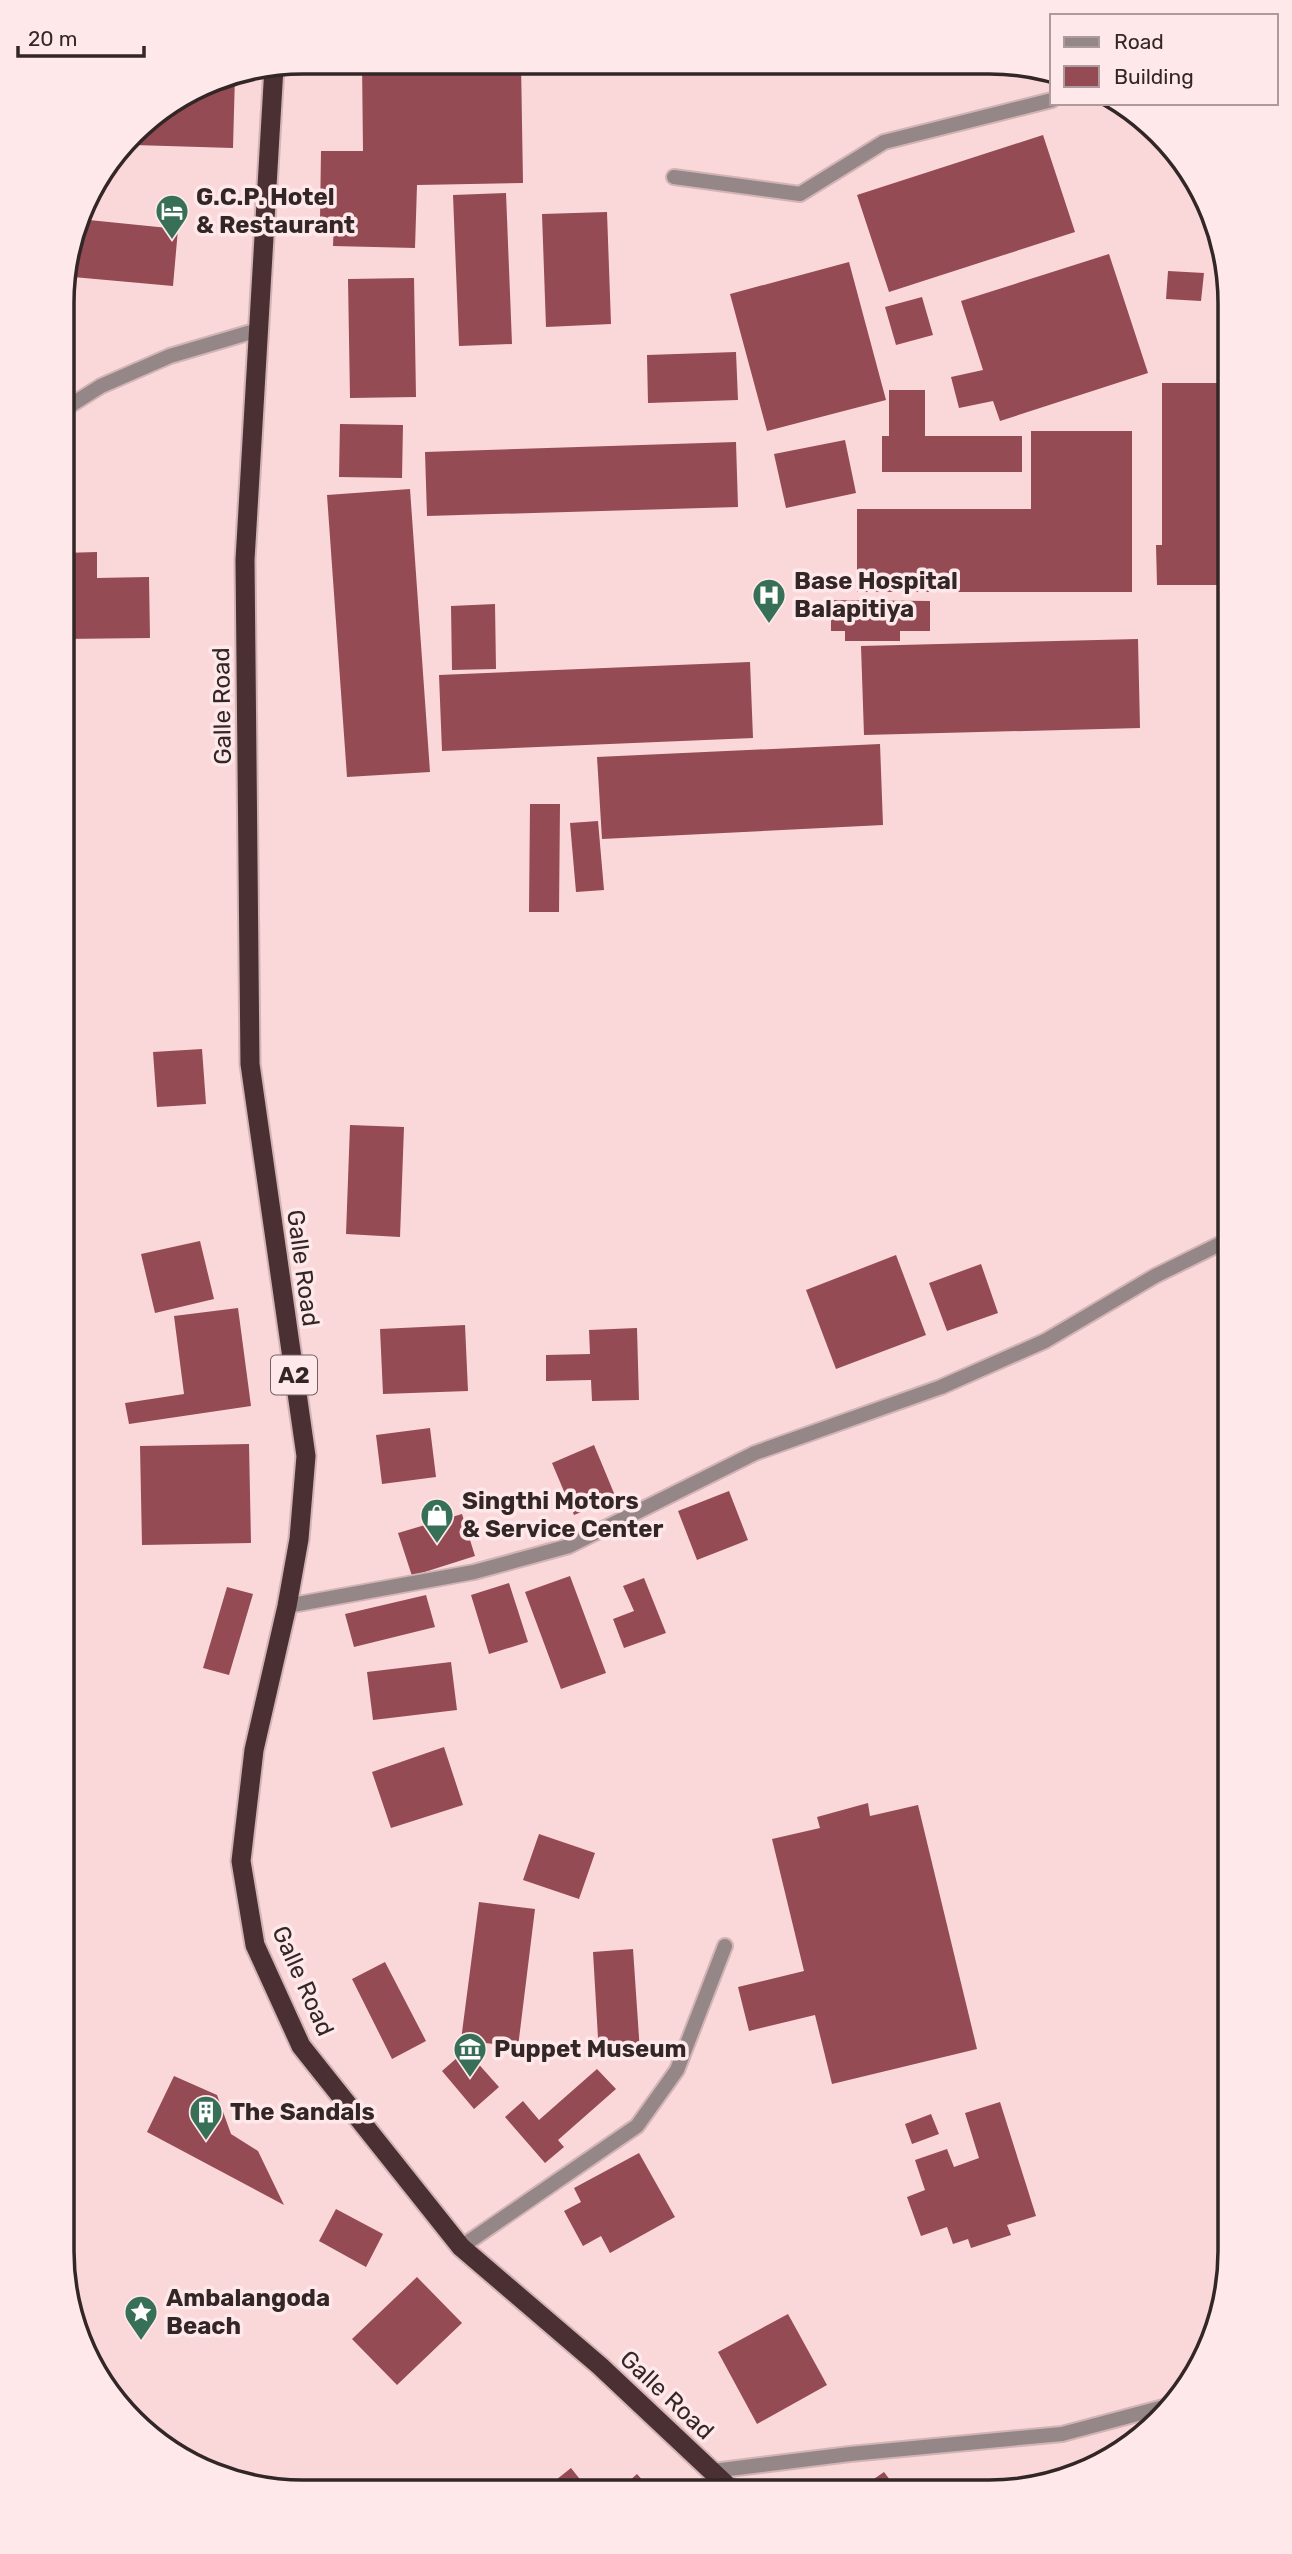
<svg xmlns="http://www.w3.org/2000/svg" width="1292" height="2554" font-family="Rubik,sans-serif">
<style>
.building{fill:#944b54}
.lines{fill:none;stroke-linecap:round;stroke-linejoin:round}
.service-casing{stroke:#d2b4b5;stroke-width:18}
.minor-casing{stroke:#d2b4b5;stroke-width:18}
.trunk-casing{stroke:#d2b4b5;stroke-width:23}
.service{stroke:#958687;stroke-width:14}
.minor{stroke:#958687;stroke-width:14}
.trunk{stroke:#4a3033;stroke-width:19}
.labels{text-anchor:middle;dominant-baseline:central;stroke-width:7;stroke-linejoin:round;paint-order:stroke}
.shield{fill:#fee8ea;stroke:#706062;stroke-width:2}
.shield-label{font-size:23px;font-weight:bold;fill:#332627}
.poi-label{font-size:24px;font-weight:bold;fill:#332627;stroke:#fee8ea;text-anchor:start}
.street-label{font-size:24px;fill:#332627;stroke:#fee8ea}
.rim{fill:none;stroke:#332627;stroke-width:3.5}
</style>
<rect width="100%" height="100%" fill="#fad7d9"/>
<!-- building -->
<path class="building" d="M362,62L521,63L523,183L417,185L415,248L333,246L334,220H320L321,151H363Z
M235,75L233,148L134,145L135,132L143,121L211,79Z
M1043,135L1075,232L889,292L857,195Z
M506,193L512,344L459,346L453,195Z
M607,212L611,324L546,327L542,214Z
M79,219L178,229L173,286L73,277Z
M1109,254L1148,373L1000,421L993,401L959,408L951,377L983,370L961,301Z
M849,262L886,400L767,431L730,294Z
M1168,271L1204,273L1201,301L1166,299Z
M414,278L416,397L350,398L348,279Z
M922,297L933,335L896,345L885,307Z
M736,352L738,400L648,403L647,355Z
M1162,383H1228V532H1231V585H1157L1156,545H1162Z
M889,390H925V436H1022V472H882V436H889Z
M340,424L403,425L402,478L339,477Z
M1031,431H1132V592H857V509H1031Z
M845,440L856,493L786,508L774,454Z
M736,442L738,507L427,516L425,452Z
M410,489L430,772L347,777L327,495Z
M97,552V578L149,577L150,638L63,639V553Z
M831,600L930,601V631H900V641H845V631H831Z
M495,604L496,669L452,670L451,606Z
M1138,639L1140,728L864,735L861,646Z
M750,662L753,738L442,751L439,675Z
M880,744L883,825L602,839L597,757Z
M530,804H560L559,912H529Z
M598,821L604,890L576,892L570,823Z
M202,1049L206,1104L157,1107L153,1052Z
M350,1125L404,1127L400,1237L346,1234Z
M200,1241L214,1299L155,1313L141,1254Z
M896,1255L926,1335L836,1369L806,1290Z
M981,1264L998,1313L947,1331L929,1283Z
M238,1308L251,1406L129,1424L125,1403L184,1394L174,1316Z
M465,1325L468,1391L383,1394L380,1329Z
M637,1328L639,1400L592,1401L591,1380L546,1381V1355L590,1354L589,1330Z
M430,1428L436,1477L382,1484L376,1435Z
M249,1444L251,1543L142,1545L140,1446Z
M594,1445L616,1498L574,1515L552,1463Z
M729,1491L748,1540L697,1560L678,1511Z
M462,1514L475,1556L412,1576L398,1533Z
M570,1576L606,1673L561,1689L525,1592Z
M644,1578L666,1633L624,1648L613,1619L634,1611L623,1586Z
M509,1583L528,1642L489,1654L471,1595Z
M227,1587L253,1594L229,1675L203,1668Z
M426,1595L435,1627L354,1647L345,1614Z
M451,1662L457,1710L373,1720L367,1672Z
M444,1747L463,1805L391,1828L372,1772Z
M868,1803L870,1816L918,1805L977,2049L832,2084L815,2015L749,2031L738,1987L804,1971L772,1839L820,1828L817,1817Z
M539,1834L595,1853L579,1899L523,1880Z
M479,1902L535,1909L518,2047L461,2040Z
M633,1949L640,2052L599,2055L593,1952Z
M385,1962L426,2041L392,2059L352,1979Z
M466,2050L499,2087L474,2109L442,2071Z
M597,2069L616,2089L558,2140L564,2147L545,2163L505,2117L523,2101L539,2120Z
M174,2076L217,2095L231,2134L258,2151L284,2205L147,2132Z
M1000,2102L1036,2216L1007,2225L1011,2235L971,2248L968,2239L953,2244L947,2227L921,2236L907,2197L925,2190L915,2160L947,2149L954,2167L979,2158L965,2113Z
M931,2114L939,2134L912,2144L905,2124Z
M639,2153L675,2217L610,2253L601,2236L583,2246L564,2211L581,2202L574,2188Z
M336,2209L383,2234L366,2267L319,2241Z
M417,2277L462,2323L397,2385L352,2339Z
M788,2314L827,2385L757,2424L718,2352Z
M571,2468L590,2492L542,2491Z
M884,2472L899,2492H855Z
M637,2474L653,2492H617Z"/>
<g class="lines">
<defs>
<path id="service" d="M674,177L800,194L884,142L1052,100
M63,410L101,386L170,356L258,330
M461,2247L637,2126L677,2070L725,1946"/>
<path id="minor" d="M287,1606L474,1572L569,1546L755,1453L941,1387L1045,1341L1155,1276L1230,1239
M713,2471L850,2454L1062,2434L1175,2404"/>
<path id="trunk" d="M274,67L245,560L250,1064L306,1456L299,1539L287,1606L254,1750L241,1861L255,1945L301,2046L461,2247L600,2366L734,2492"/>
</defs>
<!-- service casing -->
<use href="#service" class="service-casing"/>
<!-- minor casing -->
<use href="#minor" class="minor-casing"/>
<!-- trunk casing -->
<use href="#trunk" class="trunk-casing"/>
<!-- service -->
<use href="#service" class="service"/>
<!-- minor -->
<use href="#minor" class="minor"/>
<!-- trunk -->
<use href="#trunk" class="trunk"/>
</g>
<!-- icons -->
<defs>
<symbol id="hotel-pin" viewBox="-11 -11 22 30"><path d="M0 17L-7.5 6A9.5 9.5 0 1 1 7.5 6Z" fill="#376f57" stroke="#fee8ea"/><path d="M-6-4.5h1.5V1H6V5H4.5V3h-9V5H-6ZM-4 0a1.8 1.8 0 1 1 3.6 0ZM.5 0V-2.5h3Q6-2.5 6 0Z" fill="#fff"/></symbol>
<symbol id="hospital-pin" viewBox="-11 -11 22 30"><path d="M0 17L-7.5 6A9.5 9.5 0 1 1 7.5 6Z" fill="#376f57" stroke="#fee8ea"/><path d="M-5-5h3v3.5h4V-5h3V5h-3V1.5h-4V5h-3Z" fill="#fff"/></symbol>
<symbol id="shop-pin" viewBox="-11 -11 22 30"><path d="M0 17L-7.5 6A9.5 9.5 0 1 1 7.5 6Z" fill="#376f57" stroke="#fee8ea"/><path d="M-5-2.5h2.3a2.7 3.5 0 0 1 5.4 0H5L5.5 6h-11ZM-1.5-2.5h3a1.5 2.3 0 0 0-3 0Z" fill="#fff"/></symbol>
<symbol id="museum-pin" viewBox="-11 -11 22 30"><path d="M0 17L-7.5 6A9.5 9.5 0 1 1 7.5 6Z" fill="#376f57" stroke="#fee8ea"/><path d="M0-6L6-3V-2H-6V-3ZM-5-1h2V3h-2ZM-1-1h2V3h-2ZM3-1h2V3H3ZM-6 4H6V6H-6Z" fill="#fff"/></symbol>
<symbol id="building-pin" viewBox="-11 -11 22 30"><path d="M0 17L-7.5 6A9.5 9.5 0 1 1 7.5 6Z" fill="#376f57" stroke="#fee8ea"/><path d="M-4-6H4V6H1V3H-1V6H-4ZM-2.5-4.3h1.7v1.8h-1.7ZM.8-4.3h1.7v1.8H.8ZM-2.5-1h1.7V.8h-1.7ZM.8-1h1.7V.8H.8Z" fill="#fff"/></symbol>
<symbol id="sight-pin" viewBox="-11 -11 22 30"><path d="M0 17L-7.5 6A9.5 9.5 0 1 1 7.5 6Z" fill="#376f57" stroke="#fee8ea"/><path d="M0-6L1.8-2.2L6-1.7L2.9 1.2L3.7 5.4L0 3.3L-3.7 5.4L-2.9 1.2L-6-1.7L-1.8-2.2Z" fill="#fff"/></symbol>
</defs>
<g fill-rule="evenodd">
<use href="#hotel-pin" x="153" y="192" width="38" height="52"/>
<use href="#hospital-pin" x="750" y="576" width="38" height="52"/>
<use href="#shop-pin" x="418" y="1496" width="38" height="52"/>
<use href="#museum-pin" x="451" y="2030" width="38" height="52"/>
<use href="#building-pin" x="187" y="2093" width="38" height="52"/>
<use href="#sight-pin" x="122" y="2293" width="38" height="52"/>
</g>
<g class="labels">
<!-- shield labels -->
<rect class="shield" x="271" y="1355.5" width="46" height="39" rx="5"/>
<g class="shield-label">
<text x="294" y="1375">A2</text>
</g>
<!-- poi labels -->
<g class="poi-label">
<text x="196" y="197">G.C.P. Hotel<tspan x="196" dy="28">&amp; Restaurant</tspan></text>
<text x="794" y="581">Base Hospital<tspan x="794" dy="28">Balapitiya</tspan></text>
<text x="462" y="1501">Singthi Motors<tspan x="462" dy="28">&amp; Service Center</tspan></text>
<text x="494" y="2049">Puppet Museum</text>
<text x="230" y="2112">The Sandals</text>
<text x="166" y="2298">Ambalangoda<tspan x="166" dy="28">Beach</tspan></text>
</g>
<!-- street labels -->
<g class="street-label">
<text transform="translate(222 706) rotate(-91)">Galle Road</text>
<text transform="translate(303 1268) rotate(82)">Galle Road</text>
<text transform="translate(303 1981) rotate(66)">Galle Road</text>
<text transform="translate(667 2395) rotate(43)">Galle Road</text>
</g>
</g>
<!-- crop -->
<path d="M0 0H1292V2554H0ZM303 74H989A229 229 0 0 1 1218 303V2251A229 229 0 0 1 989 2480H303A229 229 0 0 1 74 2251V303A229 229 0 0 1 303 74Z" fill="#fee8ea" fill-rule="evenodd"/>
<path class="rim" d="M303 74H989A229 229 0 0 1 1218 303V2251A229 229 0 0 1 989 2480H303A229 229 0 0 1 74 2251V303A229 229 0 0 1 303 74Z"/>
<!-- legend -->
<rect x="1050" y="14" width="228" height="91" fill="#fee8ea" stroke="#ad9a9c" stroke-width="2"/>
<rect x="1064" y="37" width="35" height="10" fill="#958687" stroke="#ad9a9c" stroke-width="2"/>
<text x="1114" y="49" font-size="21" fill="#332627">Road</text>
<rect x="1064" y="66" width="35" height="21" fill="#944b54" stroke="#ad9a9c" stroke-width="2"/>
<text x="1114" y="84" font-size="21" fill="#332627">Building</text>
<!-- scale -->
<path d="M18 46v10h126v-10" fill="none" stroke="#332627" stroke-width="3.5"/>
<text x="28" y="46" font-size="21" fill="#332627" stroke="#fee8ea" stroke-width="5" paint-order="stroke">20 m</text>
</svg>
